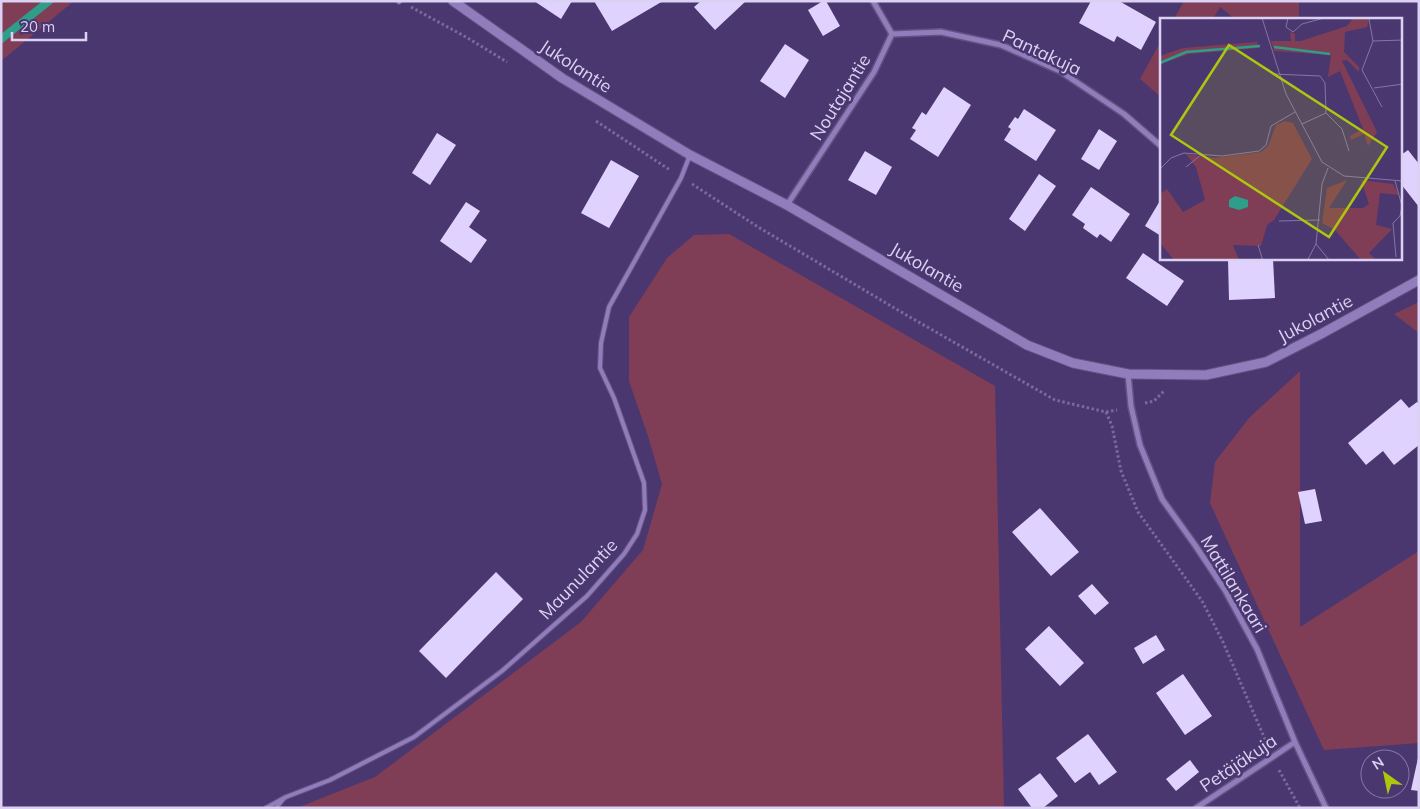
<svg xmlns="http://www.w3.org/2000/svg" width="1420" height="809" font-family="Mulish,sans-serif">
<style>
.green{fill:#7f3e55}
.lines{fill:none;stroke-linecap:round;stroke-linejoin:round}
.stream{stroke:#2e9d8a;stroke-width:8}
.building{fill:#dfd2fe}
.service-casing{stroke:#655283;stroke-width:6}
.minor-casing{stroke:#655283;stroke-width:8}
.tertiary-casing{stroke:#655283;stroke-width:11}
.path{stroke:#7a699a;stroke-width:3;stroke-dasharray:2.5 2.5;stroke-linecap:butt}
.service{stroke:#917dbc;stroke-width:4}
.minor{stroke:#917dbc;stroke-width:5}
.tertiary{stroke:#917dbc;stroke-width:9}
.labels{text-anchor:middle;dominant-baseline:central;stroke-width:5;stroke-linejoin:round;paint-order:stroke}
.street-label{font-size:18px;fill:#dbd1f3;stroke:#4b3770}
.inset-river{fill:none;stroke:#2e9d8a;stroke-width:2.5}
.inset-road{fill:none;stroke:#8575a4;stroke-width:1}
.view{fill:#adc60e;fill-opacity:0.15;stroke:#adc60e;stroke-width:2.5}
.inset-edge{fill:none;stroke:#dbd1f3;stroke-width:2.5}
</style>
<rect width="100%" height="100%" fill="#4b3770"/>
<!-- green -->
<path class="green" d="M1,1H74L1,61Z
M1184,1H1299V19H1235L1220,7L1213,19H1174Z
M1161,41V97L1140,79Z
M729,234L995,386L1004,808H297L375,777L581,622L643,550L662,484L648,436L629,381V317L667,258L694,235Z
M1419,302V333L1394,314Z
M1300,371V627L1419,551V743L1324,750L1210,503L1215,462L1249,418Z"/>
<g class="lines">
<!-- stream -->
<path class="stream" d="M1,39L49,1"/>
</g>
<!-- building -->
<path class="building" d="M534,1H572L561,19Z
M594,1H663L612,31Z
M701,1H746L715,30L694,7Z
M823,1H826L840,26L823,36L808,10Z
M1091,1H1119L1156,22L1141,50L1117,36L1114,42L1079,23Z
M785,44L809,60L785,98L760,81Z
M944,87L971,105L938,157L910,139L916,130L912,128L922,112L926,115Z
M1024,109L1056,130L1036,161L1004,140L1011,129L1008,127L1015,117L1018,119Z
M1099,129L1117,141L1099,170L1081,159Z
M437,133L456,145L430,185L412,173Z
M1408,150L1419,164V207L1401,184V155Z
M865,151L892,167L876,195L848,180Z
M611,160L639,176L609,228L581,213Z
M1039,174L1056,186L1025,231L1009,219Z
M1091,187L1130,214L1111,242L1100,234L1097,238L1083,228L1085,224L1072,215Z
M1161,199V236L1145,226Z
M466,202L480,211L469,227L487,240L471,263L440,241Z
M1143,253L1184,281L1167,306L1126,278Z
M1248,259H1273L1275,298L1229,300L1228,260Z
M1401,399L1409,408L1417,402L1419,404V445L1394,465L1383,451L1366,465L1348,443Z
M1315,489L1322,521L1305,524L1298,492Z
M1040,508L1079,552L1051,576L1012,532Z
M496,572L523,599L446,678L419,651Z
M1092,584L1109,603L1095,615L1078,596Z
M1049,626L1084,663L1060,686L1025,649Z
M1156,635L1165,650L1143,664L1134,648Z
M1183,674L1212,716L1185,735L1156,693Z
M1088,734L1117,772L1099,785L1090,772L1075,783L1056,758Z
M1418,758H1419V791L1411,790Z
M1190,760L1199,772L1176,791L1166,779Z
M1040,773L1058,796L1043,808H1032L1018,789Z"/>
<g class="lines">
<defs>
<path id="service" d="M399,2L400,1
M266,808L286,797L330,780L414,737L502,671L587,596L624,554L637,534L645,510L644,483L614,398L600,368L601,343L609,307L681,178L690,155
M276,808L284,798"/>
<path id="minor" d="M873,1L892,34
M892,34L941,32L1001,45L1060,71L1124,114L1161,146
M787,205L874,72L892,34
M1128,374L1131,406L1140,445L1162,499L1195,545L1225,590L1257,649L1295,742L1326,808
M1196,808L1295,742"/>
<path id="tertiary" d="M453,1L562,78L690,155L787,205L1027,345L1073,363L1128,374L1206,375L1266,362L1321,334L1419,280"/>
</defs>
<!-- service casing -->
<use href="#service" class="service-casing"/>
<!-- minor casing -->
<use href="#minor" class="minor-casing"/>
<!-- tertiary casing -->
<use href="#tertiary" class="tertiary-casing"/>
<!-- path -->
<path class="path" d="M411,7L466,37L507,62
M596,121L670,170
M692,184L758,227L908,316L1055,400L1106,412L1117,410
M1145,403L1154,401L1164,391
M1106,412L1112,426L1121,471L1138,512L1202,601L1223,642L1267,744
M1279,770L1300,808"/>
<!-- service -->
<use href="#service" class="service"/>
<!-- minor -->
<use href="#minor" class="minor"/>
<!-- tertiary -->
<use href="#tertiary" class="tertiary"/>
</g>
<g class="labels">
<!-- street labels -->
<g class="street-label">
<text transform="translate(1042 52) rotate(25)">Pantakuja</text>
<text transform="translate(576 66) rotate(33)">Jukolantie</text>
<text transform="translate(840 97) rotate(-58)">Noutajantie</text>
<text transform="translate(927 267) rotate(30)">Jukolantie</text>
<text transform="translate(1315 318) rotate(-28)">Jukolantie</text>
<text transform="translate(578 579) rotate(-46)">Maunulantie</text>
<text transform="translate(1234 584) rotate(59)">Mattilankaari</text>
<text transform="translate(1238 763) rotate(-34)">Petäjäkuja</text>
</g>
</g>
<!-- overview -->
<g transform="translate(1160 18)">
<rect width="242" height="242" fill="#4b3770"/>
<path d="M193,0L209,1L207,9L185,14L184,34L199,49V54L187,42L182,43L217,114L208,128L204,116L191,122L190,118L203,111L180,53L168,59L171,37L114,33L111,23H131L130,14L135,16V23H141L187,8ZM97,24L99,30L29,36L0,46V38L23,30ZM125,103L133,105L152,141L114,202L107,207L101,228L73,227L79,242H14L0,225V176L7,171L23,194L45,182L36,149L26,136L55,140L101,134L108,128L116,107ZM187,162L169,190H203L209,186L201,162L233,166L239,177L220,175L216,207L232,211L209,235L216,242H201L175,212L162,205L167,170Z" fill="#7f3e55"/>
<path d="M75,178L88,182V189L79,192L69,189V182Z" fill="#2e9d8a"/>
<path class="inset-river" d="M114,29L170,36M0,45L26,34L100,28"/>
<path class="inset-road" d="M102,0L126,76L162,144L184,158L243,163M128,0L126,9L133,14L142,6L164,0M209,1L213,23L202,52L222,89M213,23L243,22M113,56L160,58L165,65L166,95M214,70L243,66M166,95L182,111L189,133M142,106L166,95M26,149L42,136M0,151L11,140L24,135L62,138L99,133L106,127L111,108L135,94M235,163L242,188L240,198L233,205L236,239M119,203L160,202M156,226L170,243M98,227L103,243M147,243L156,226L162,166L168,150"/>
<path class="view" d="M69,27L227,129L169,219L11,117Z"/>
<rect width="242" height="242" class="inset-edge"/>
</g>
<!-- border -->
<rect width="1420" height="809" fill="none" stroke="#dbd1f3" stroke-width="5"/>
<!-- north arrow -->
<g transform="translate(1385 774) rotate(327)"><circle r="24" fill="#4b3770" stroke="#8575a4"/>
<path d="M0-4L9 19L0 12L-9 19Z" fill="#adc60e"/>
<text y="-8" font-size="14" font-weight="bold" text-anchor="middle" fill="#dbd1f3">N</text>
</g>
<!-- scale -->
<path d="M12 32v8h74v-8" fill="none" stroke="#dbd1f3" stroke-width="2.5"/>
<text x="20" y="32" font-size="15" fill="#dbd1f3" stroke="#4b3770" stroke-width="4" paint-order="stroke">20 m</text>
</svg>
